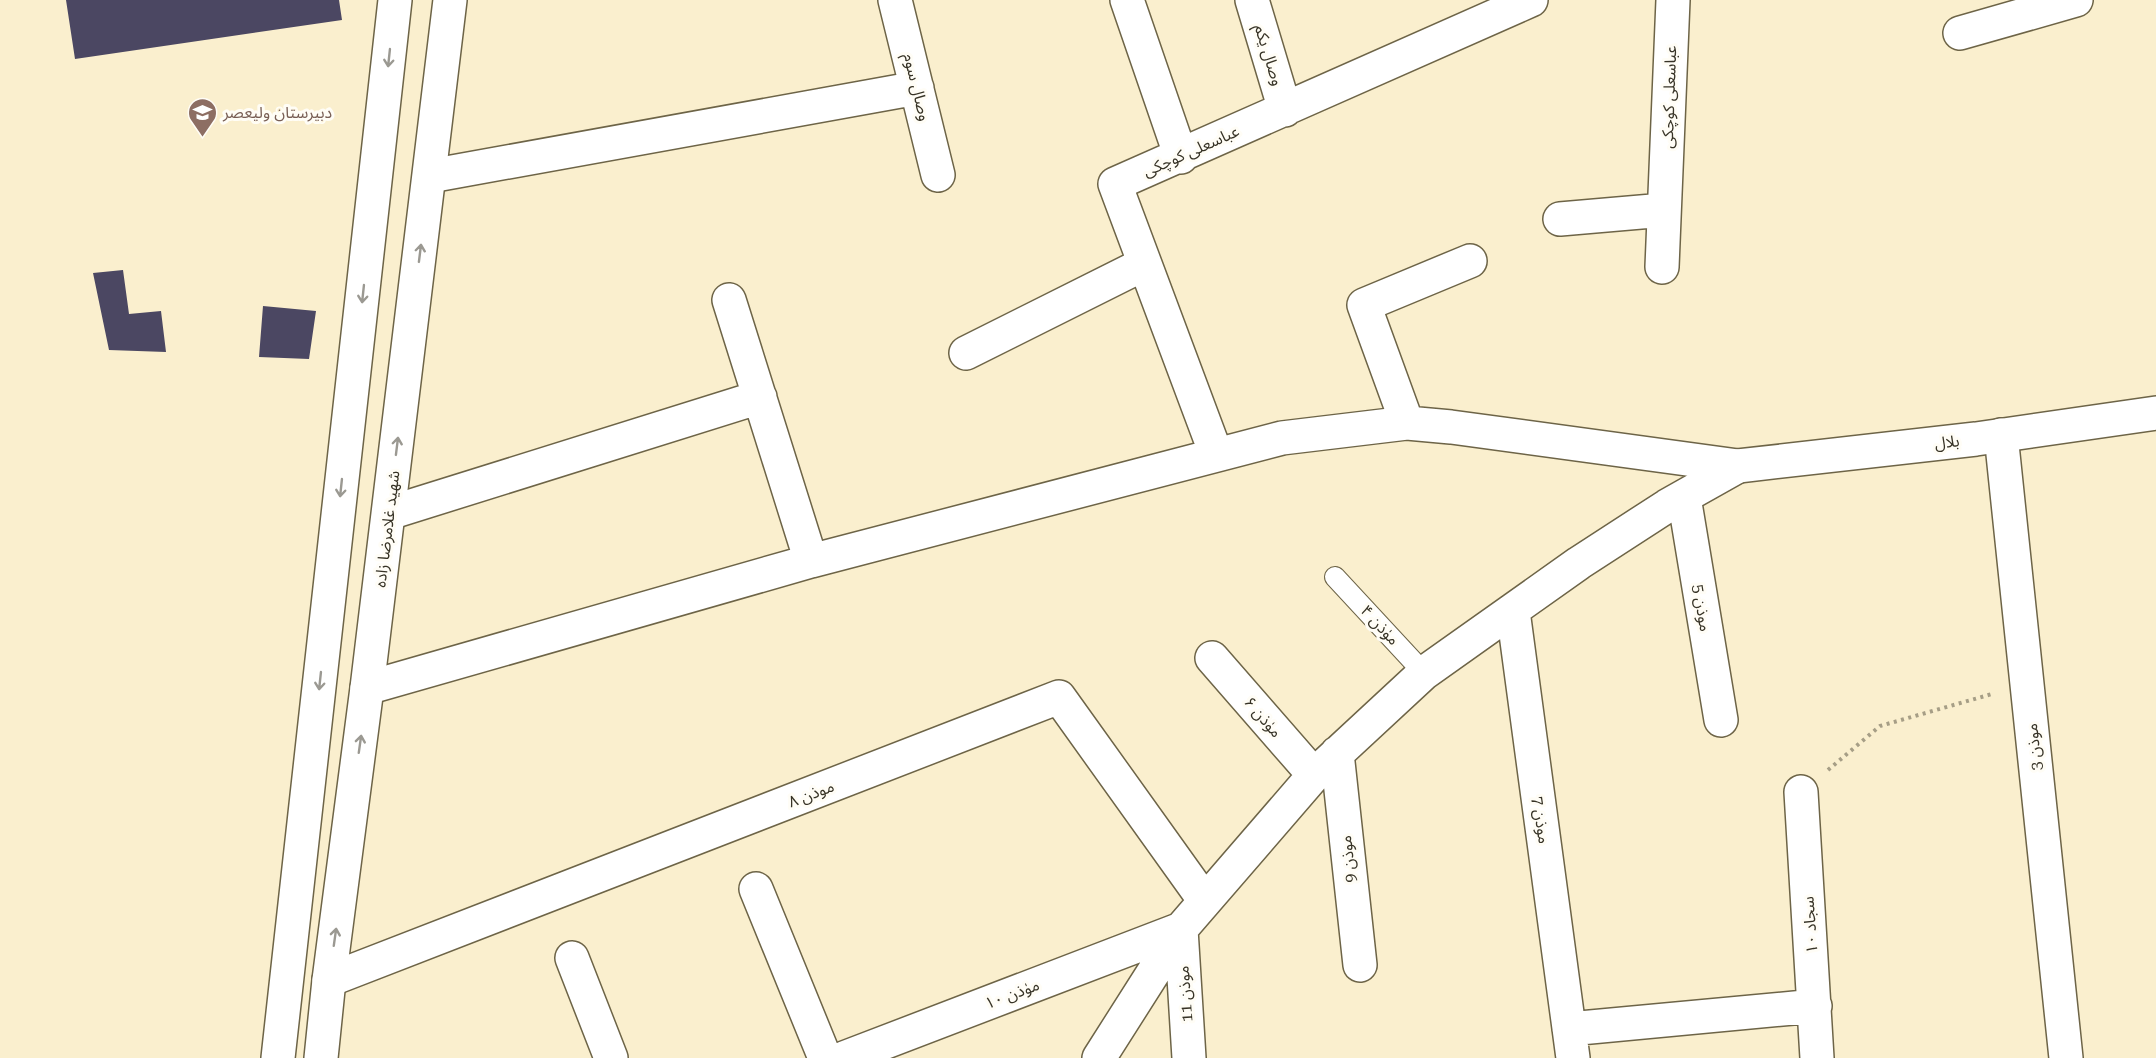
<svg xmlns="http://www.w3.org/2000/svg" width="2156" height="1058" font-family="'Roboto Serif','Noto Sans Arabic',serif">
<style>
.building{fill:#4b4762}
.lines{fill:none;stroke-linecap:round;stroke-linejoin:round}
.service-casing{stroke:#6d6447;stroke-width:22}
.minor-casing{stroke:#6d6447;stroke-width:36}
.tertiary-casing{stroke:#6d6447;stroke-width:36}
.path{stroke:#a69e86;stroke-width:4;stroke-dasharray:3 4.5;stroke-linecap:butt}
.service{stroke:#fff;stroke-width:20}
.minor{stroke:#fff;stroke-width:33}
.tertiary{stroke:#fff;stroke-width:33}
.oneway{stroke:#9b9992}
.labels{text-anchor:middle;dominant-baseline:central;stroke-width:6;stroke-linejoin:round;paint-order:stroke}
.street-label{font-size:16px;fill:#373326;stroke:#fffdf6}
.education-label{font-size:16px;fill:#785e54;stroke:#fffdf6;text-anchor:start}
</style>
<rect width="100%" height="100%" fill="#faefce"/>
<!-- building -->
<path class="building" d="M66,0H339L342,20L75,59Z
M123,270L129,314L161,311L166,352L109,350L93,273Z
M263,306L316,311L309,359L259,357Z"/>
<g class="lines">
<defs>
<path id="service" d="M1335,577L1424,673"/>
<path id="minor" d="M895,0L938,175
M1127,0L1181,157
M1252,0L1285,110
M1960,33L2076,0
M430,176L917,88
M1560,219L1664,210
M1662,267L1673,0
M729,300L811,561
M966,353L1144,264
M1407,423L1364,305L1470,261
M2001,435L2066,1058
M1216,454L1115,184L1531,0
M1684,497L1721,720
M389,513L760,397
M1513,611L1573,1058
M1212,658L1314,775
M367,688L811,561L1282,438L1407,423L1451,427L1738,466
M1337,753L1360,965
M1801,792L1817,1058
M756,889L825,1058
M572,958L611,1058
M329,980L1059,697L1205,901
M1569,1029L1815,1006
M844,1058L1181,929L1189,1058
M1099,1058L1181,929L1314,775L1424,673L1579,563L1667,506L1738,466"/>
<path id="tertiary" d="M1738,466L1976,439L2156,413
M278,1058L395,0
M321,1058L329,980L367,688L450,0"/>
</defs>
<!-- service casing -->
<use href="#service" class="service-casing"/>
<!-- minor casing -->
<use href="#minor" class="minor-casing"/>
<!-- tertiary casing -->
<use href="#tertiary" class="tertiary-casing"/>
<!-- path -->
<path class="path" d="M1828,770L1880,726L1992,694"/>
<!-- service -->
<use href="#service" class="service"/>
<!-- minor -->
<use href="#minor" class="minor"/>
<!-- tertiary -->
<use href="#tertiary" class="tertiary"/>
</g>
<!-- one-way arrows -->
<defs><path id="oneway-shaft" d="M-6 0H5M1.5-3L5.5 0L1.5 3" fill="none" stroke-width="1.6" stroke-linecap="round" stroke-linejoin="round" transform="scale(1.5)"/></defs>
<g class="oneway">
<use href="#oneway-shaft" transform="translate(389 58) rotate(96)"/>
<use href="#oneway-shaft" transform="translate(420 253) rotate(-83)"/>
<use href="#oneway-shaft" transform="translate(363 294) rotate(96)"/>
<use href="#oneway-shaft" transform="translate(397 446) rotate(-83)"/>
<use href="#oneway-shaft" transform="translate(341 488) rotate(96)"/>
<use href="#oneway-shaft" transform="translate(320 681) rotate(96)"/>
<use href="#oneway-shaft" transform="translate(360 744) rotate(-82)"/>
<use href="#oneway-shaft" transform="translate(335 937) rotate(-82)"/>
</g>
<!-- icons -->
<defs>
<symbol id="school-pin" viewBox="-11 -11 22 30"><path d="M0 17L-7.5 6A9.5 9.5 0 1 1 7.5 6Z" fill="#8d6e63" stroke="#fffdf6"/><path d="M0-5L7-2L0 1L-7-2ZM-4 1L0 2.5L4 1V4Q0 6-4 4Z" fill="#fff"/></symbol>
</defs>
<g fill-rule="evenodd">
<use href="#school-pin" x="186" y="96" width="33" height="45"/>
</g>
<g class="labels">
<!-- street labels -->
<g class="street-label">
<text transform="translate(1269 55) rotate(73)">وصال یکم</text>
<text transform="translate(917 87) rotate(76)">وصال سوم</text>
<text transform="translate(1669 97) rotate(-88)">عباسعلی کوچکی</text>
<text transform="translate(1191 151) rotate(-24)">عباسعلی کوچکی</text>
<text transform="translate(1947 442) rotate(-7)">بلال</text>
<text transform="translate(387 529) rotate(-83)">شهید غلامرضا زاده</text>
<text transform="translate(1702 608) rotate(81)">موذن 5</text>
<text transform="translate(1380 625) rotate(47)">موٰذن ۴</text>
<text transform="translate(1263 717) rotate(49)">موٰذن ۶</text>
<text transform="translate(2034 747) rotate(-96)">موذن 3</text>
<text transform="translate(811 794) rotate(-21)">موذن ۸</text>
<text transform="translate(1541 820) rotate(82)">موذن 7</text>
<text transform="translate(1348 859) rotate(-96)">موذن 9</text>
<text transform="translate(1810 925) rotate(-94)">سجاد ۱۰</text>
<text transform="translate(1012 994) rotate(-21)">موٰذن ۱۰</text>
<text transform="translate(1185 994) rotate(-94)">موذن 11</text>
</g>
<!-- education labels -->
<g class="education-label">
<text x="223" y="112">دبیرستان ولیعصر</text>
</g>
</g>
</svg>
